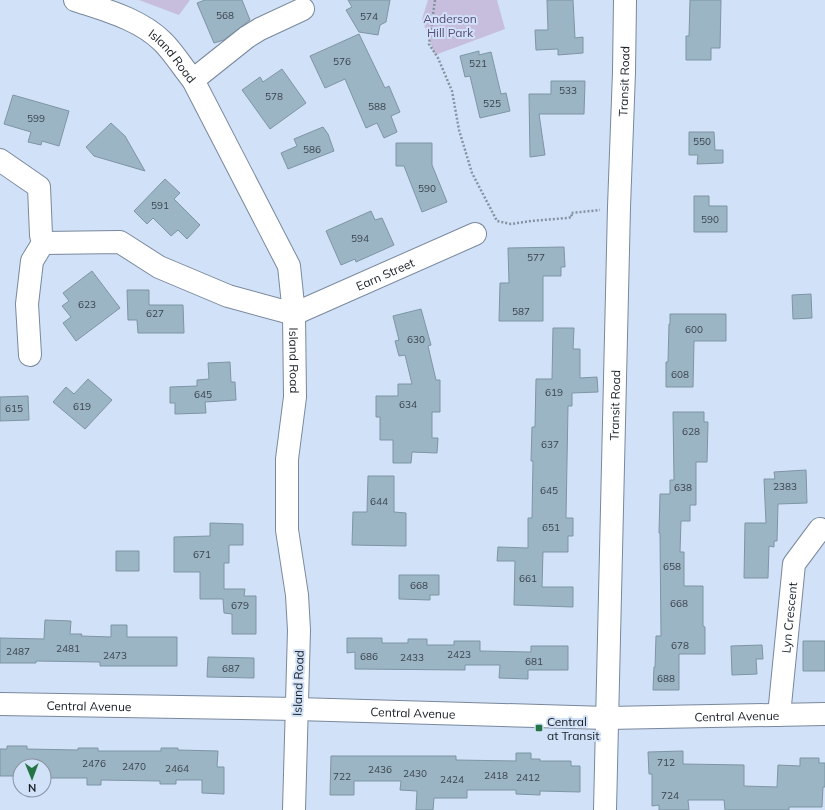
<svg xmlns="http://www.w3.org/2000/svg" width="825" height="810" font-family="Mulish,sans-serif">
<style>
.green{fill:#c6bedc}
.building{fill:#9cb5c4;stroke:#7d95a5}
.lines{fill:none;stroke-linecap:round;stroke-linejoin:round}
.minor-casing{stroke:#79889d;stroke-width:24}
.path{stroke:#8692a2;stroke-width:2.5;stroke-dasharray:2 2;stroke-linecap:butt}
.minor{stroke:#fff;stroke-width:22}
.poi-dot{fill:#247445;stroke:#d1e1f7;stroke-width:1.5}
.labels{text-anchor:middle;dominant-baseline:central;stroke-width:4;stroke-linejoin:round;paint-order:stroke}
.number-label{font-size:10px;fill:#39444e}
.park-label{font-size:12px;fill:#5b4c7b;stroke:#d1e1f7}
.street-label{font-size:12px;fill:#181e26;stroke:#d1e1f7}
.poi-label{font-size:12px;fill:#181e26;stroke:#d1e1f7;text-anchor:start}
</style>
<rect width="100%" height="100%" fill="#d1e1f7"/>
<!-- green -->
<path class="green" d="M139,0H190L179,15Z
M428,0H497L505,29L435,55L422,19Z"/>
<!-- building -->
<path class="building" d="M205,0H242L250,20L224,40L214,43L197,3Z
M348,0H390L386,22L380,25L378,35L359,32L346,10L352,7Z
M547,0H573L575,38L583,37V53L558,55V49L536,50L535,30H548Z
M690,0H721L720,48H711V60H686V36H689Z
M359,34L385,88L389,86L400,112L391,116L397,132L384,138L377,123L366,128L345,79L325,88L310,56Z
M479,51V55L491,52L501,94L506,93L510,111L480,118L470,76L465,77L460,56Z
M282,69L306,103L270,129L242,90L260,77L263,82Z
M551,81H585L584,114H539L545,155L530,157L529,94H551Z
M13,95L69,111L59,146L42,141L41,145L28,142L31,132L4,124Z
M111,123L125,136L145,171L94,156L86,147Z
M323,127L328,134L334,151L288,169L281,153L297,146L294,139Z
M689,132H714L715,150H723V163L697,164L698,155H689Z
M396,143H432V165L447,202L422,212L404,166H396Z
M165,179L180,193L174,199L200,225L187,239L178,230L171,236L153,218L147,224L134,211Z
M694,196H709V206H727V232H694Z
M371,211L375,220L382,218L394,245L356,262L355,259L341,265L326,231Z
M564,247L565,267H561V276H543V321H499L500,283H509L508,248Z
M92,271L120,308L76,341L63,323L71,317L62,306L69,301L63,293Z
M127,290H149V305H183L184,333H138L137,320H128Z
M811,294L812,318L793,319L792,295Z
M421,309L431,345L428,346L436,380H440V412H432V438H438L437,453L412,452L411,463H393V440H380V417H376V396H398V384H412L405,355L399,356L395,341L399,340L393,316Z
M670,314H726V341H694L693,387H666V362H668L669,324H670Z
M553,328H574L573,349H580V378L597,377L598,392L572,393V406H568L566,518H573V536H568V552H543L542,587H573V607L514,605L515,561H497L498,547L528,548V518H532L533,461H531L532,427H535L536,379H552Z
M230,362L231,382H235L236,400L205,402L206,413L175,414V403H170V387L197,386V380L209,379L208,363Z
M88,379L112,400L85,429L53,402L66,387L74,394Z
M28,396L29,420L0,421V397Z
M673,412H704V422H708L707,462H696V505H690V521H681L680,552H684V586H703V626L705,627V654H679V690H653L654,667H655L656,636H661L660,533H659L660,494H670V480H674Z
M806,470L807,503L778,504L777,541H774V547L769,546L768,578H744L745,523H766L764,479H775L774,472Z
M368,476H394V512L406,513V546L352,545L353,512H367Z
M210,523L243,524V545H229V563H224V589H245L244,596H256V634H232V614L224,613L223,599H200V572H174V537L210,536Z
M116,551H139V571H116Z
M399,575H439V595H430V600L399,599Z
M45,620L71,621L70,634H82L81,636L111,637V625H127V637H177V666H100V662L36,661V663H0V638L44,639Z
M347,638H382V643H408V639H427V645H454V641H480V651L531,652V646H568V670H528V679L499,678L500,665H465V670L355,669V652L347,653Z
M803,641H825V671H803Z
M762,645L763,659H756L757,674L732,675L731,646Z
M208,657L254,658V678L207,677Z
M7,746H27V749L78,750V748H98V751H161V748H178V750L218,751L217,767H224V794L202,793V780H176V784H160V781L101,780V785H87V778H44V766H20V776H0V749H7Z
M683,751V764L744,765V786L777,787L778,765L800,766V758H819V763H825V787H823L822,807H789V810H725L724,800H688L689,810H659V805L652,806V774H649L648,752Z
M516,753H531V759H540V761H571V766H580V792L540,791V795L516,794V790H467V798H434L433,810H416L417,791L400,790L401,781H354V795H330L331,756H456V760L516,761Z"/>
<g class="lines">
<defs>
<g id="minor">
<path id="s1" d="M75,0C105,10 140,19 163,42C174,53 183,68 193,80L289,266L294,314L295,397L287,459V530L297,595L299,630L294,810"/>
<path d="M193,80L247,37L260,29L303,9"/>
<path d="M0,160L39,187L41,235L43,243L32,261L27,304L30,355"/>
<path id="s2" d="M43,243L120,242L159,267L228,296L294,314L475,234"/>
<path id="s3" d="M0,704L297,709L607,718L825,714"/>
<path id="s4" d="M779,715L794,564L820,529"/>
<path id="s5" d="M605,810L619,207L624,72L625,0"/>
</g>
</defs>
<!-- minor casing -->
<use href="#minor" class="minor-casing"/>
<!-- path -->
<path class="path" d="M435,0L429,44L438,58L452,91L459,130L472,173L497,221L511,224L531,221L567,218L572,217L571,213L600,210"/>
<!-- minor -->
<use href="#minor" class="minor"/>
</g>
<!-- markers -->
<rect class="poi-dot" x="535" y="724" width="8" height="8" rx="2"/>
<g class="labels">
<!-- number labels -->
<g class="number-label">
<text x="225" y="15">568</text>
<text x="369" y="16">574</text>
<text x="342" y="61">576</text>
<text x="478" y="63">521</text>
<text x="568" y="90">533</text>
<text x="274" y="96">578</text>
<text x="492" y="103">525</text>
<text x="377" y="106">588</text>
<text x="36" y="118">599</text>
<text x="702" y="141">550</text>
<text x="312" y="149">586</text>
<text x="427" y="188">590</text>
<text x="160" y="205">591</text>
<text x="710" y="219">590</text>
<text x="360" y="238">594</text>
<text x="536" y="257">577</text>
<text x="87" y="304">623</text>
<text x="521" y="311">587</text>
<text x="155" y="313">627</text>
<text x="694" y="329">600</text>
<text x="416" y="339">630</text>
<text x="680" y="374">608</text>
<text x="554" y="392">619</text>
<text x="203" y="394">645</text>
<text x="408" y="404">634</text>
<text x="82" y="406">619</text>
<text x="14" y="408">615</text>
<text x="691" y="431">628</text>
<text x="550" y="444">637</text>
<text x="785" y="486">2383</text>
<text x="683" y="487">638</text>
<text x="549" y="490">645</text>
<text x="379" y="501">644</text>
<text x="551" y="527">651</text>
<text x="202" y="554">671</text>
<text x="672" y="566">658</text>
<text x="528" y="578">661</text>
<text x="419" y="585">668</text>
<text x="679" y="603">668</text>
<text x="240" y="605">679</text>
<text x="680" y="645">678</text>
<text x="68" y="648">2481</text>
<text x="18" y="651">2487</text>
<text x="459" y="654">2423</text>
<text x="115" y="655">2473</text>
<text x="369" y="656">686</text>
<text x="412" y="657">2433</text>
<text x="534" y="661">681</text>
<text x="231" y="668">687</text>
<text x="666" y="678">688</text>
<text x="666" y="762">712</text>
<text x="94" y="763">2476</text>
<text x="134" y="766">2470</text>
<text x="177" y="768">2464</text>
<text x="380" y="769">2436</text>
<text x="415" y="773">2430</text>
<text x="496" y="775">2418</text>
<text x="342" y="776">722</text>
<text x="528" y="777">2412</text>
<text x="452" y="779">2424</text>
<text x="670" y="795">724</text>
</g>
<!-- park labels -->
<g class="park-label">
<text x="450" y="18">Anderson<tspan x="450" dy="14">Hill Park</tspan></text>
</g>
<!-- street labels -->
<g class="street-label">
<text stroke="none"><textPath href="#s1" startOffset="115">Island Road</textPath></text>
<text stroke="none"><textPath href="#s5" startOffset="729">Transit Road</textPath></text>
<text stroke="none"><textPath href="#s2" startOffset="366">Earn Street</textPath></text>
<text stroke="none"><textPath href="#s1" startOffset="451">Island Road</textPath></text>
<text stroke="none"><textPath href="#s5" startOffset="405">Transit Road</textPath></text>
<text stroke="none"><textPath href="#s4" startOffset="98">Lyn Crescent</textPath></text>
<text transform="translate(298 683) rotate(-88)">Island Road</text>
<text stroke="none"><textPath href="#s3" startOffset="89">Central Avenue</textPath></text>
<text stroke="none"><textPath href="#s3" startOffset="413">Central Avenue</textPath></text>
<text stroke="none"><textPath href="#s3" startOffset="737">Central Avenue</textPath></text>
</g>
<!-- poi labels -->
<g class="poi-label">
<text x="547" y="721">Central<tspan x="547" dy="14">at Transit</tspan></text>
</g>
</g>
<!-- north arrow -->
<g transform="translate(32 778) rotate(179)"><circle r="19" fill="#d1e1f7" stroke="#8793a3"/>
<path d="M0-3L7 15L0 10L-7 15Z" fill="#247445"/>
<text y="-6" font-size="11" font-weight="bold" text-anchor="middle" fill="#181e26">N</text>
</g>
</svg>
